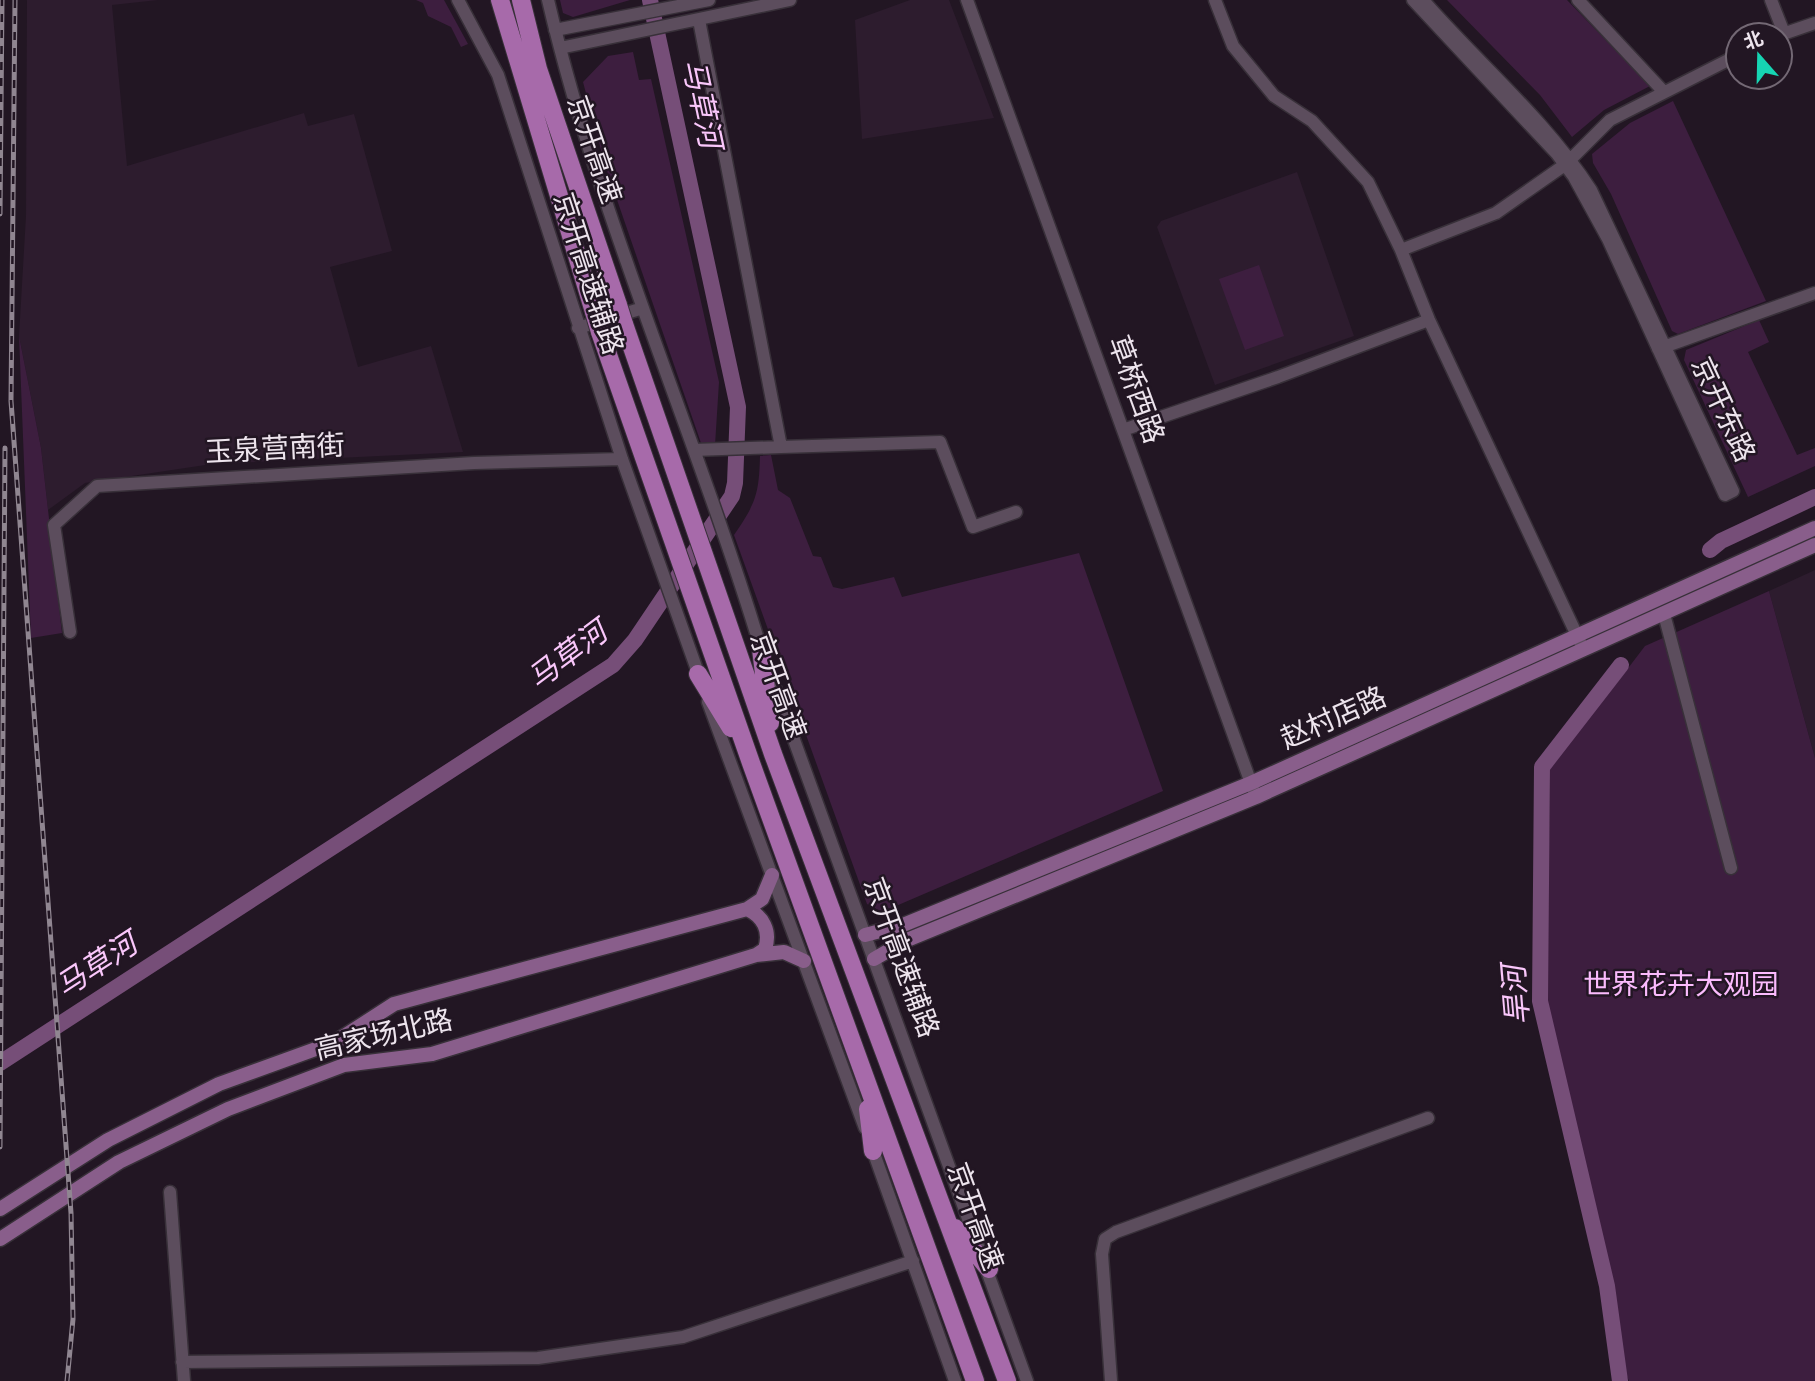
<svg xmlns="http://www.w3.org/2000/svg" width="1815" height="1381" font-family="'Alegreya Sans','Noto Sans SC',sans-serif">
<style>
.built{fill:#2d1c2e}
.green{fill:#3d1e3f}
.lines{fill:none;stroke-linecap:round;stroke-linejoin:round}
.river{stroke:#764e78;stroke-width:16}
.minor-casing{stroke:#383039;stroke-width:15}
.major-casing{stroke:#383039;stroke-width:17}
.highway-casing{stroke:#383039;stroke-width:20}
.minor{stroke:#5c4d5d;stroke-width:12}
.major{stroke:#895e8b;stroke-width:14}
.highway{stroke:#a76aaa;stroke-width:18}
.rail-casing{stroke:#908691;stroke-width:5}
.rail{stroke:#221623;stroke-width:2.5;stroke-dasharray:8;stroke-linecap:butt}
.highway-bridge-casing{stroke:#383039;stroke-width:20;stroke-linecap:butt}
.highway-bridge{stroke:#a76aaa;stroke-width:18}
.labels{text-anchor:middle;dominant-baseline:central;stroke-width:5;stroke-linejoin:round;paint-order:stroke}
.street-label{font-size:28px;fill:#ede4ed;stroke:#221623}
.park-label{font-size:28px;fill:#fbbbfd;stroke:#221623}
.water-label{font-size:30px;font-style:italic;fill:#fac7fb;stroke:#221623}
</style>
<rect width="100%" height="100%" fill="#221623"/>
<!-- built -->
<path class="built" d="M27,0H158L112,5L127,166L304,113L308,126L354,114L392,251L330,267L358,367L431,346L463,452L212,464L85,483L48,510L41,448L19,336L26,216Z
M910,0H949L994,118L862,139L855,20Z
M1297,172L1354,336L1215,385L1157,227L1161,221Z
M1815,570V758L1769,591Z"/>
<!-- green -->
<path class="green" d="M416,0H444L468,44L461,47L451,27L428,16L423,3Z
M560,0H630L573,17L563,13Z
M1447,0H1567L1650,86L1604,110L1572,137L1540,95Z
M633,52L639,80L651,79L719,382L715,445L701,443L605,165L583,82L608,56Z
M1673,101L1766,301L1678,334L1672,331L1611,194L1593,163L1592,154L1630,123Z
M1259,265L1284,336L1245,350L1219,279Z
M1759,320L1769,342L1748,352L1797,455L1815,448V466L1748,497L1684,360L1686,350Z
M19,336L41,448L62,633L31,638Z
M771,455L778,490L790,498L813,556L821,557L833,587L842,589L894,577L902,597L1079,553L1163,791L882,912L867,904L734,535C756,503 759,494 760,456Z
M1769,591L1815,758V1381H1629L1623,1367L1612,1278L1551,1045L1547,986L1550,767L1587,697L1616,684L1645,646Z"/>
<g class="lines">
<!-- river -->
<path class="river" d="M1710,550L1721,541L1815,497
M0,1063L613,665L635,640L732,496L735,483L738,407L650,0
M1620,1381L1607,1286L1540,1001L1542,767L1621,665"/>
<defs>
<path id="minor" d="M458,0L498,75L622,459L701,681
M548,0C600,222 695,431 761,649L1027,1381
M967,0L1256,797
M1215,0L1233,46L1274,96L1312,121L1368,182L1401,250L1496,213L1566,164L1610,120L1738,55
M1413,0L1557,154L1574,177L1608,239L1725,495L1733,491L1591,190C1544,118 1479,64 1423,0
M1578,0L1663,91
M1771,0L1784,33
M555,30L709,0
M1780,35L1815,23
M560,48L790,0
M1401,250L1429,320L1581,644
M578,328L643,308
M1658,349L1815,293
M1123,430L1278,377L1429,320
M781,447L940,442L973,527L1016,512
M694,450L781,447L699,20
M1664,614L1731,868
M70,632L54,525L97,486L474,463L622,459
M708,702L865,1128
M871,1145L955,1381
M170,1192L184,1381
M182,1362L538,1358L683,1337L913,1261
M1111,1381L1102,1254L1105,1239L1116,1232L1428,1118"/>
<path id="major" d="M747,909C763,916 771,931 765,949L756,955
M865,935L903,925L1251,783L1815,528
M874,959L907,940L1256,797L1815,545
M0,1209L108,1140L219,1084L335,1042L394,1004L747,909L762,899L772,875
M0,1239L119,1162L228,1109L344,1065L432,1054L756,955L784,952L804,961"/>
<path id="highway" d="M500,0L594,312
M521,0L538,69L618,305
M624,324L773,754L1007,1381
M600,332L751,763L975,1381
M761,649L770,723
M698,674L731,728
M868,1109L873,1151
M955,1228L989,1269"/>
</defs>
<!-- minor casing -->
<use href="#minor" class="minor-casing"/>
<!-- major casing -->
<use href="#major" class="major-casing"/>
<!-- highway casing -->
<use href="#highway" class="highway-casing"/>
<!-- minor -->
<use href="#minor" class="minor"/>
<!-- major -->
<use href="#major" class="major"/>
<!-- highway -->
<use href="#highway" class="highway"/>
<defs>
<path id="rail" d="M15,0L11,401L71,1213L73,1319L67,1381
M0,214L2,0
M0,1147L5,448"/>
</defs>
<!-- rail casing -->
<use href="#rail" class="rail-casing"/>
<!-- rail -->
<use href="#rail" class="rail"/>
<defs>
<path id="highway-bridge" d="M618,305L624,324
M594,312L600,332"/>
</defs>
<!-- highway-bridge casing -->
<use href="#highway-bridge" class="highway-bridge-casing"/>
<!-- highway-bridge -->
<use href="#highway-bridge" class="highway-bridge"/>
</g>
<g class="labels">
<!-- street labels -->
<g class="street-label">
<text transform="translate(593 150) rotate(71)">京开高速</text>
<text transform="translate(587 274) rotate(72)">京开高速辅路</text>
<text transform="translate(1135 390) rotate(70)">草桥西路</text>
<text transform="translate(1722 410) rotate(65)">京开东路</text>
<text transform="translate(275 450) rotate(-3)">玉泉营南街</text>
<text transform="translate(777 686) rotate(70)">京开高速</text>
<text transform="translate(1334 719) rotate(-24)">赵村店路</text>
<text transform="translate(900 958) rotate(70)">京开高速辅路</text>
<text transform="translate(384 1036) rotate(-13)">高家场北路</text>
<text transform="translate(974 1217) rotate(70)">京开高速</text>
</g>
<!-- park labels -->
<g class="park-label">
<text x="1681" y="986">世界花卉大观园</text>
</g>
<!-- water labels -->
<g class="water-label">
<text transform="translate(701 104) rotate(78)">马草河</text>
<text transform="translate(568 656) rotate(-37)">马草河</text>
<text transform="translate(97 966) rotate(-33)">马草河</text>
<text transform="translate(1517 995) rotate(-95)">旱河</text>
</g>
</g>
<!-- north arrow -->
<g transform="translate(1759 56) rotate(340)"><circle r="33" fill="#221623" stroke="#736874" stroke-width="2"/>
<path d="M0-5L12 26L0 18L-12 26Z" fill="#16d5b3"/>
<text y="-10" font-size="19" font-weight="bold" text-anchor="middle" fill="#ede4ed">北</text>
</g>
</svg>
